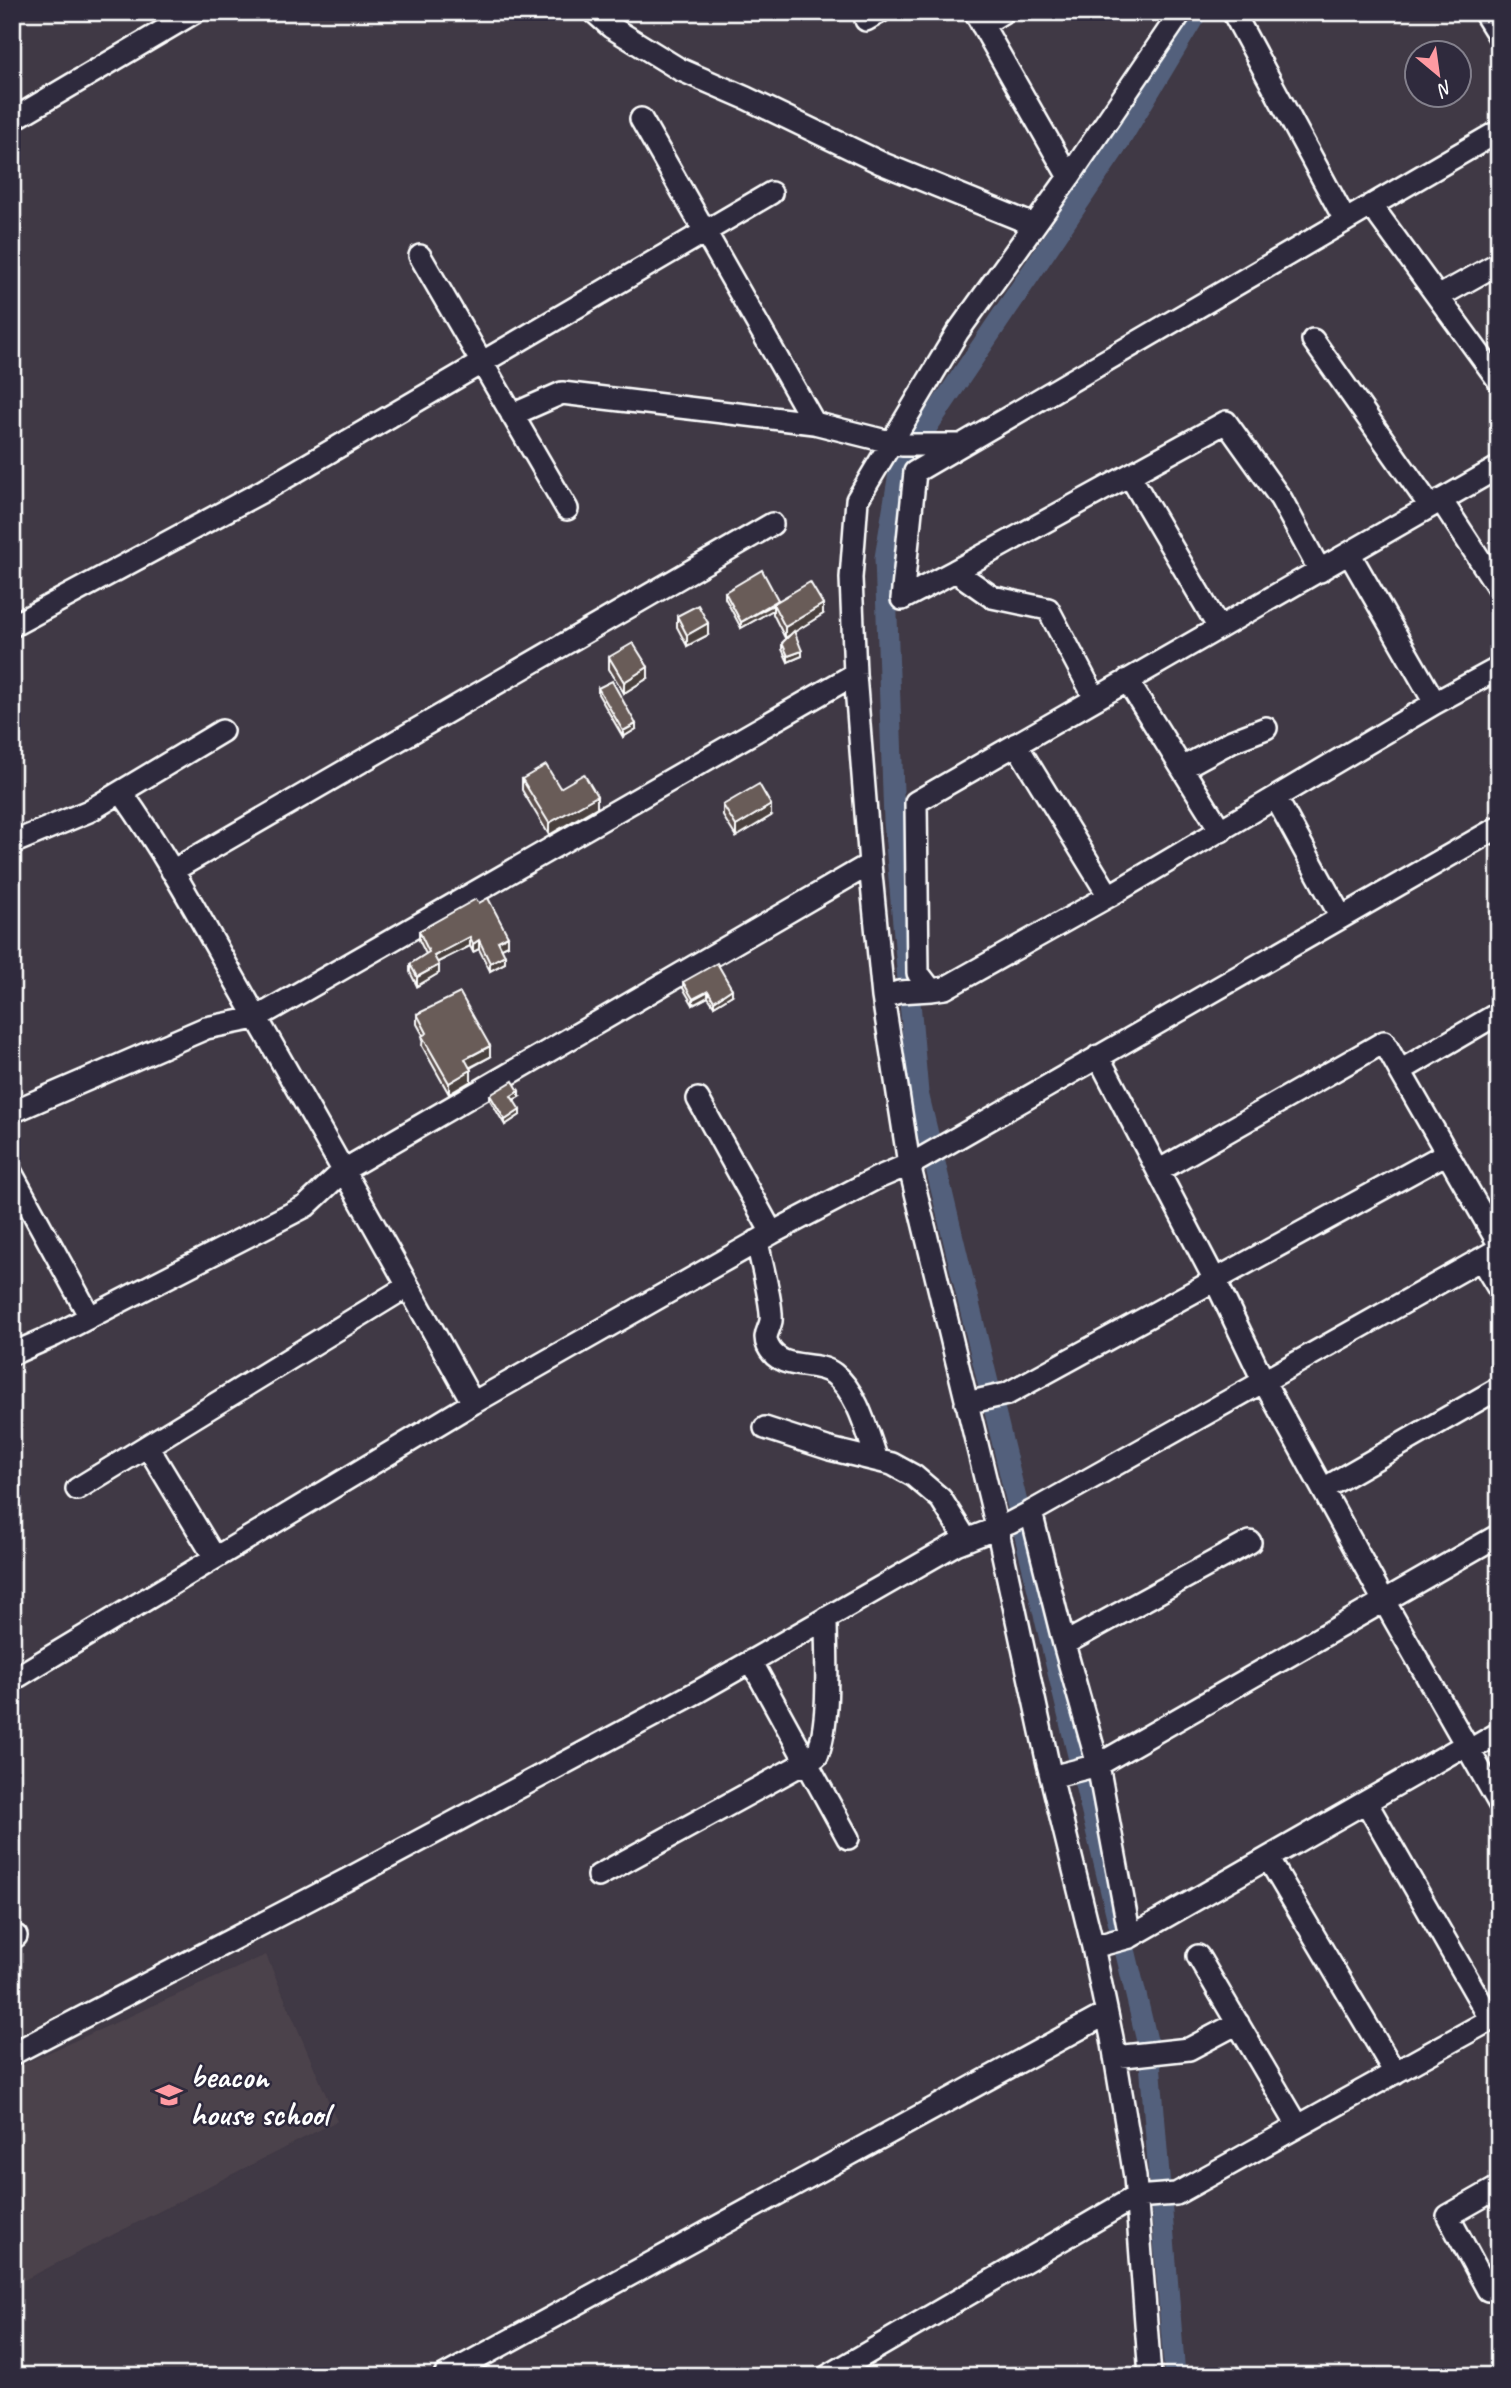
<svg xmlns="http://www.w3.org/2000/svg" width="1511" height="2388" font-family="Caveat,sans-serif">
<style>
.built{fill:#4c434b}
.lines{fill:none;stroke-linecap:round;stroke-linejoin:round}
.canal{stroke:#53617c;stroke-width:21}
.minor-casing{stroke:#fff;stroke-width:26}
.minor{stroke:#2f2a3d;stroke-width:21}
.wall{fill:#5a4e4c;stroke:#fff;stroke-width:2}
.shaded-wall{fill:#4a403e;stroke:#fff;stroke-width:2}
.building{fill:#695b58;stroke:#fff;stroke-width:2}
.labels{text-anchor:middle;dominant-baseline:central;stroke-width:5;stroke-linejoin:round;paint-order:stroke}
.poi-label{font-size:33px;font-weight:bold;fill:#fff;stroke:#2f2a3d;text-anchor:start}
</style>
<rect width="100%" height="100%" fill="#403945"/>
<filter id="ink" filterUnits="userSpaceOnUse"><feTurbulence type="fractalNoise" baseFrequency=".0143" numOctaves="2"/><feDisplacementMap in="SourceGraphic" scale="14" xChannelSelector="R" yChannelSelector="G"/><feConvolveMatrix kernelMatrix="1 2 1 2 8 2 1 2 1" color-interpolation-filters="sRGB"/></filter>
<g filter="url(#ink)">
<!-- built -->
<path class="built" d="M266,1955L337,2121L12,2286V2069Z"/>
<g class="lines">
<!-- canal -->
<path class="canal" d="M1175,2376L1149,2049L918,1093L894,821L885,558L900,467L1114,150L1197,12"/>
<defs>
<path id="minor" d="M594,12L611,27L679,69L746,98L881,163L1034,225
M975,12L1069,177
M1233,12L1345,220
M1484,12L1499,36
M866,20L880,12
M982,25L1003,12
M641,119L814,423
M12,120L195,12
M1371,205L1499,381
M420,256L567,509
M1438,297L1499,263
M1313,340L1430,506
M512,415L562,393L814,423L902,445H960
M1499,467L916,802L918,973L931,990L945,988L1109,896L1435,703L1499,668
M1130,476L1219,628
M1441,500L1499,589
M1349,553L1435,703
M955,571L1226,422L1281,499L1320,571
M902,599L915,472L1499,131
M902,599L955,571L992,597L1048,609L1095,698
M12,626L261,492L771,193
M1127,680L1221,831
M1016,744L1109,896
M1182,768L1232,741L1266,728
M122,793C172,863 212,941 255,1015C329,1144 401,1273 473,1403
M1276,798L1341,917
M12,843L89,811L222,731
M172,871L772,524
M883,997L899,992L931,990
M1098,1056L1215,1280L1264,1382L1384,1601L1499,1803
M1400,1071L1499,1244
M698,1099L772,1233
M12,1112L206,1028L256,1018L855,674
M1158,1171L1384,1042L1400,1071L1499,1013
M12,1174L90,1317
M757,1241C760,1258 773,1306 771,1321C769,1331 763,1335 768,1346C781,1373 815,1359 834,1374C858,1393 867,1432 877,1460
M1481,1259L1499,1289
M12,1354L55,1335L306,1206L344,1170L870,864
M966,1403L1007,1394L1447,1153
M765,1428L830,1449L892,1464L914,1476L941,1499L966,1539
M148,1447L215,1558
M77,1489L408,1286
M1323,1489L1499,1388
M1031,1512L1064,1644L1098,1765L1130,1937
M1064,1644L1250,1542
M751,1661L848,1838
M12,1680L473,1403L772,1233L875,1179L917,1161L1499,827
M1468,1751L1499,1733
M1051,1777L1098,1765L1499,1535
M1366,1802L1491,2020
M1268,1858L1395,2073
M598,1876L817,1756C831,1719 826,1659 826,1618
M12,1937L16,1936
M1093,1947L1130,1937L1465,1745
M1198,1956L1298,2126
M12,2054L348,1879L699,1691L956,1544L1010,1523L1031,1512L1499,1249
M1115,2057L1189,2049L1238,2023
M1488,2290L1448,2216L1499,2187
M445,2376L1106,2014
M828,2376L1135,2197L1176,2194L1499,2015
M1150,2376L1135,2177L1112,2038L1093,1947L1048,1764L997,1527L909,1164L883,997L870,864L855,674L851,578L857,500L957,333L1069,177L1181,12"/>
</defs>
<!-- minor casing -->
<use href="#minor" class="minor-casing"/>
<!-- minor -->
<use href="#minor" class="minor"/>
</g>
<!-- wall -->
<path class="wall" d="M725,592L778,600L823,614L794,632L802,656L788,662L782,649V643L791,634L785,638L773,614V610L741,628L725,598Z
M677,616L708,635L687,646L677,627Z
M609,657L648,678L624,693L609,669Z
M598,688L636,729L623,737L598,694Z
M522,779L560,788L597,807L549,835L522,790Z
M723,805L771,816L736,837L723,816Z
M479,903L508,945L501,948L505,963L490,971L479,949L473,952L470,946L438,962L439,973L417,986L410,972V964L426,954L419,940V931Z
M683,982L732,995L714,1006L708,997L693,1005L683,988Z
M417,1014L490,1057L470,1068L471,1081L449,1094L422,1046L423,1035L417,1024Z
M490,1095L519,1097L514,1100L520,1115L505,1125L490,1100Z"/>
<!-- shaded-wall -->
<path class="shaded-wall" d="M823,604V614L785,638V627Z
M773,605V610L741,628V622Z
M708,623V635L687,646V635Z
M802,651V656L788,662V656Z
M648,667V678L624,693V682Z
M636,724V729L623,737V731Z
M597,796V807L549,835V823Z
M771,805V816L736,837V826Z
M508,936V945L498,950V941Z
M470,937V946L434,964V956Z
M479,940V949L473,952V944Z
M505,955V963L490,971V963Z
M439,965V973L417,986V977Z
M732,989V995L714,1006V1001Z
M708,991V997L693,1005V999Z
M490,1046V1057L465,1070V1059Z
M471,1070V1081L449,1094V1083Z
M519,1091V1097L511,1101V1096Z
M520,1110V1115L505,1125V1120Z"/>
<!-- building -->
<path class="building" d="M762,570L778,600L741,622L725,592Z
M810,582L823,604L785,627L773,604Z
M698,605L708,623L687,635L677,616Z
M794,631L802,651L788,656L782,643Z
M633,643L648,667L624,682L609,657Z
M612,681L636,724L623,731L598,688Z
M546,765L560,788L584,774L597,796L549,823L522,779Z
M759,784L771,805L736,826L723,805Z
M488,898L508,936L498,941L505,955L490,963L479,940L473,944L470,937L434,956L439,965L417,977L410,964L429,952L419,931L476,899L479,903Z
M717,963L732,989L714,1001L708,991L693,999L683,982Z
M460,993L490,1046L465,1059L471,1070L449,1083L422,1036L427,1033L417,1014Z
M513,1081L519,1091L511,1096L520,1110L505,1120L490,1095Z"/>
</g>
<!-- icons -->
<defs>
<symbol id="university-bare" viewBox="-9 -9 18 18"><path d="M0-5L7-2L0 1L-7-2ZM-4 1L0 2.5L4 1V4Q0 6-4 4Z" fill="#ff9aa2" stroke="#2f2a3d" stroke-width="2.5" paint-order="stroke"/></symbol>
</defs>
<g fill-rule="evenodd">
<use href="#university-bare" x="150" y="2076" width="38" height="38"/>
</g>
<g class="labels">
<!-- poi labels -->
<g class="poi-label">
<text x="190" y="2076">beacon<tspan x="190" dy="38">house school</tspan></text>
</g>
</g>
<!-- margin -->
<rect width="1511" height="2388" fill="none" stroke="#2f2a3d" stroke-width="42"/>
<rect x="21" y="21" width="1469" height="2346" fill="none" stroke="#fff" stroke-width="2.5" filter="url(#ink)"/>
<!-- north arrow -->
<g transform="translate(1438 74) rotate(151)"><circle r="33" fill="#2f2a3d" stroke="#827f8b" stroke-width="2"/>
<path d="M0-5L12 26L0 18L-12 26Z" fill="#ff9aa2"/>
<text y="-10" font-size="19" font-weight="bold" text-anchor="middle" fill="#ffffff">N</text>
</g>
</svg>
